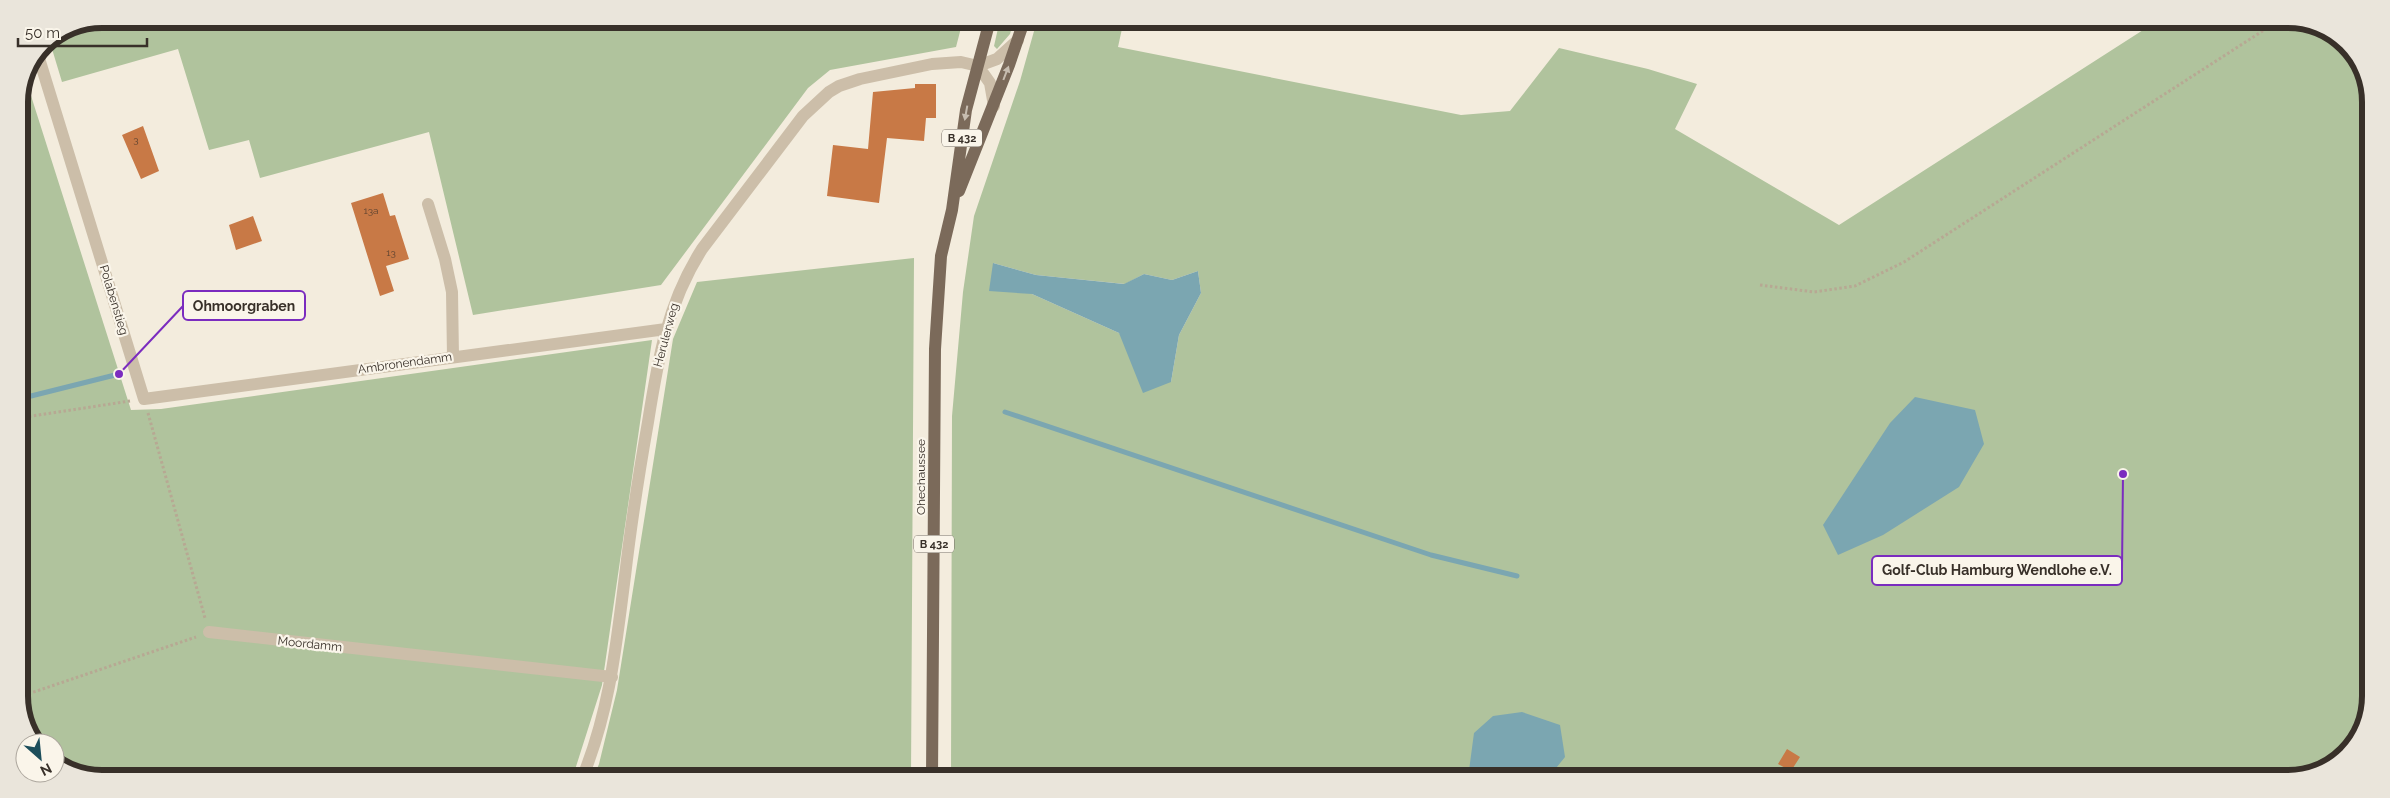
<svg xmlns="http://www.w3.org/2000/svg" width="2390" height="798" font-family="Raleway,sans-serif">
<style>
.green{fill:#b0c39d;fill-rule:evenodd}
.water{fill:#7ba6b1}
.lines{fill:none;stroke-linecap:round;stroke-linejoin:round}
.stream{stroke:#7ba6b1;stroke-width:5}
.building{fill:#c87946}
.path{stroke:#b7a893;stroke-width:3;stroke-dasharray:2.5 2.5;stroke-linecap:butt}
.minor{stroke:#ccbea9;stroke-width:12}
.major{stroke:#7b6a5a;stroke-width:12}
.oneway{fill:#c7bdb0}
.labels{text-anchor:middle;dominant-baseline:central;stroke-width:4.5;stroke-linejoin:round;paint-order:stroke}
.number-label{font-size:10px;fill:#5c4230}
.shield{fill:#faf5ea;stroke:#726b63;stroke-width:1}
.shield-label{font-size:11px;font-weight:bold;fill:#383029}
.street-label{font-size:12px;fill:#383029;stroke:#faf5ea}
.rim{fill:none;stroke:#383029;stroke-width:6}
.leader{fill:none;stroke:#7b2cbf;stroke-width:2}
.callout-dot{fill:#7b2cbf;stroke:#faf5ea;stroke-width:2}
.callout{fill:#faf5ea;stroke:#7b2cbf;stroke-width:2}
.callout-label{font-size:14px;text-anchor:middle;font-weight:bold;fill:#383029}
</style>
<rect width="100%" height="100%" fill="#f3ecdd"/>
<!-- green -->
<path class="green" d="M2154,23H2315L2354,51L2371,96L2367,723L2339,762L2288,779L951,777L952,416L963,292L974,216L1020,81L1036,24H1123L1118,47L1461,115L1510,111L1559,48L1648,69L1697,84L1675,129L1839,225ZM993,263L1036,275L1125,284L1144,274L1172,280L1198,271L1201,293L1179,335L1171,382L1119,333L1032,294Z
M962,24L956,47L830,70L808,88L661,285L473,315L429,132L260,178L249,140L209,150L178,49L62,82L49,39L70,25Z
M999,24H1013L1010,34L997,49L994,46Z
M26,80L131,410L161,409L652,340L602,685L573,776L75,775L55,760V743H35L19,702V97Z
M914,258L911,777L594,776L599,764L617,690L673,339L697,282Z"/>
<!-- water -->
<path class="water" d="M993,263L1036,275L1124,284L1144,274L1172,280L1198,271L1201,293L1179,335L1171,382L1143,393L1119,333L1032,294L989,291Z
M1915,397L1975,410L1984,444L1959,487L1883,535L1838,555L1823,525L1890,423Z
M1522,712L1560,725L1565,757L1548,778H1468L1474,733L1493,716Z"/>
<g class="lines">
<!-- stream -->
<path class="stream" d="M19,399L119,374
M1005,412L1431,555L1517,576"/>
</g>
<!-- building -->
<path class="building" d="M915,84H936V118H926L924,141L887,138L879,203L827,196L833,145L868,149L873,92L915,88Z
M143,126L159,171L141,179L122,135Z
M383,193L390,216L395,215L409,259L386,266L394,291L380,296L351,203Z
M253,216L262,241L236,250L229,225Z
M1787,749L1800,757L1791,771L1778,764Z"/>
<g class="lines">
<!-- path -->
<path class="path" d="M1760,285L1814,292L1855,286L1904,262L2275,23
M148,413L205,618
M19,418L130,401
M19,697L196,637"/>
<!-- minor -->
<path class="minor" d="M38,55L144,399L666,329
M978,66L990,83L994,106
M428,204L445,259L452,292L453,357
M209,632L612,677
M583,776C610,709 616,646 625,576C631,524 639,473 648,422C658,359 667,304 702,249L803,116L829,92L839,86L860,79L932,64L961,62L978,66L997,59L1018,40"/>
<!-- major -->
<path class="major" d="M959,191L1009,65L1023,24
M932,777L935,349L941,256L952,210L966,110L989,24"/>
</g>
<!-- one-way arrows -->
<defs><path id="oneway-solid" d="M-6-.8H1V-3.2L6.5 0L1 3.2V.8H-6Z" transform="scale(1.25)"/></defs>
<g class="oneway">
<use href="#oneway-solid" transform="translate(1006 73) rotate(-69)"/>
<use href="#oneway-solid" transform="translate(966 113) rotate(100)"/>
</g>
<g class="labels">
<!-- number labels -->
<g class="number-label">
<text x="136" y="139">3</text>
<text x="371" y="210">13a</text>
<text x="391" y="252">13</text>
</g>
<!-- shield labels -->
<g class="shield">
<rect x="942" y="129.5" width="40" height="17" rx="4"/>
<rect x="914" y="535.5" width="40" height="17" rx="4"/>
</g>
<g class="shield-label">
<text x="962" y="138">B 432</text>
<text x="934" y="544">B 432</text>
</g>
<!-- street labels -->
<g class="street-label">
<text transform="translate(114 300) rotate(73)">Polabenstieg</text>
<text transform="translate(666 335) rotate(-75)">Herulerweg</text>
<text transform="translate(405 363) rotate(-8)">Ambronendamm</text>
<text transform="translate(921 477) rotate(-90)">Ohechaussee</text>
<text transform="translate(310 644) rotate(6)">Moordamm</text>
</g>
</g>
<!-- crop -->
<path d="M0 0H2390V798H0ZM102 28H2288A74 74 0 0 1 2362 102V696A74 74 0 0 1 2288 770H102A74 74 0 0 1 28 696V102A74 74 0 0 1 102 28Z" fill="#eae5db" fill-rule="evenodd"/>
<path class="rim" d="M102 28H2288A74 74 0 0 1 2362 102V696A74 74 0 0 1 2288 770H102A74 74 0 0 1 28 696V102A74 74 0 0 1 102 28Z"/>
<!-- callouts -->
<path class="leader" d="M119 374L183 306M2123 474L2122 570"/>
<g class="callout-dot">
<circle cx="119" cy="374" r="5"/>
<circle cx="2123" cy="474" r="5"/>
</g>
<g class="callout">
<rect x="183" y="291" width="122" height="29" rx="5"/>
<rect x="1872" y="556" width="250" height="29" rx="5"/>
</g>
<g class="callout-label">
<text x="244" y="311">Ohmoorgraben</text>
<text x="1997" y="575">Golf-Club Hamburg Wendlohe e.V.</text>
</g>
<!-- north arrow -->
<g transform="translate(40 758) rotate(153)"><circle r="24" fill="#faf5ea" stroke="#aca69d"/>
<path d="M0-4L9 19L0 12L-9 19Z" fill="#1d4e5b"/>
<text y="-8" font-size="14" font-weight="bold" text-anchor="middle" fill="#383029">N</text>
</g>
<!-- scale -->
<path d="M18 38v8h129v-8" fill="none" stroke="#383029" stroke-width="2.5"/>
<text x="25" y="38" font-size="15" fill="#383029" stroke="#faf5ea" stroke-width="4" paint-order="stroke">50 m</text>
</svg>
